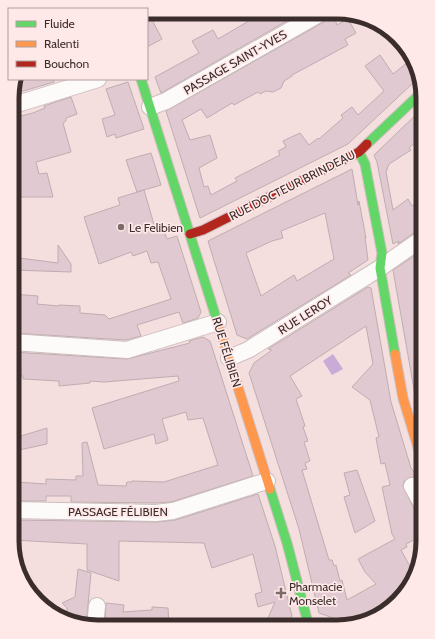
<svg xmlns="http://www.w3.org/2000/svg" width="435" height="639" font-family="Cabin,sans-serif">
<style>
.water{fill:#caaad6}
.building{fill:#e1c9d1;stroke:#beaeb1;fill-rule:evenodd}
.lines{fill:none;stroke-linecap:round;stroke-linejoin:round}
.street-casing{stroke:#cebebe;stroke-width:18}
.fast-casing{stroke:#cebebe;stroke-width:11}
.slow-casing{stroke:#cebebe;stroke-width:11}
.jam-casing{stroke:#cebebe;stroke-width:11}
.street{stroke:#fdfafa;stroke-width:16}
.fast{stroke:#63d668;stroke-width:9}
.slow{stroke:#ff974d;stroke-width:9}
.jam{stroke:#b3261e;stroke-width:9}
.poi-dot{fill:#7c6b6b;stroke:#ffe8e8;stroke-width:1.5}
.labels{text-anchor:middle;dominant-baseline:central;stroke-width:3.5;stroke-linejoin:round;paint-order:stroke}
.street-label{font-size:12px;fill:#3c2d2d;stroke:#ffe8e8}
.poi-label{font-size:12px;fill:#3c2d2d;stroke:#ffe8e8;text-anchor:start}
.rim{fill:none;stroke:#3c2d2d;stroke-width:5}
</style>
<rect width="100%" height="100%" fill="#f4dede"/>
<!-- water -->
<path class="water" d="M333,354L343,369L332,375L323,361Z"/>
<!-- building -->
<path class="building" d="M289,14H299L161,93L155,77L199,53L192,41L213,30L218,39L259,15Z
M328,14H333L337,25L348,19L356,33L345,39L348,45L292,75V76L284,81L281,88L273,92L266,91L260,94L258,92L234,105L232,103L207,118L201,109L182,120L190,140L210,135L217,158L199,168L204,187L208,186L211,195L237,181L235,178L280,155L278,151L286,147L283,141L300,133L309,145L318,138L319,139L343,118L341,115L352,107L358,115L384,91L365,66L380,55L393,74L412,59L416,65L419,80L413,83L348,144L200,218L166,111L324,22Z
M147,16H150L162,39L147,47Z
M15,79H54V82L13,94Z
M128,82L144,129L116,138L115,134L107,137L102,119L115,115L106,89Z
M71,97L77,114L66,118V121L63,123L71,152L36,162L39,174L47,173L53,197H13V118L33,113L45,108L44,106Z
M423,108V135L409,148L411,150L389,164L386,172L393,210L408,199L412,206L423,199V229L418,230L398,244L399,241L393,244L377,162L374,155Z
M151,153L161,185L137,192L126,160Z
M352,169L358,205L359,201L366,238L365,237L368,260L348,273L351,275L247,339L237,335L208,241ZM325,213L334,259L297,281L294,275L261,296L246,253L272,241L283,238L281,231Z
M144,190L155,228L162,226L167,239L177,236L201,312L198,318L183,323L179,312L137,325L141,336L126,340L12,333V294L38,296L37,304L58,306L59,305L80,306V313L105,315L109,319L171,299L158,262L151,263L147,251L133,256L131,252L99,264L84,217L120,205L118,198Z
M58,245L71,264V272L12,270V257L58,263Z
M423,250V275L417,279L423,318V420L415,395L393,270Z
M368,287L371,288L391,402L411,468L415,473L423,476V486L417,478L412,477L404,481L403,486L415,511L423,515V535L406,544L407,547L401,550L413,572L405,593L378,614L364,622L350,624L319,613L299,529L249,373L254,363L272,350L268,349ZM366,326L373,364L352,387L370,400L379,437L376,438L381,464L385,463L390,485L382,487L392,534L395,539L358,559L365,572L376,584L347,600L342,580L340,581L336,565L334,566L332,560H329L302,470L307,469L305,463L310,461L304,442L308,441L303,427L305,426L296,399L302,396L290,376Z
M203,337L210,341L253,476L171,502L156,503L71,502V496H46V501H12V484L16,485V482L46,484V479L76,480V476H83L82,443L87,442L98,485L126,486L127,482H132V481L164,482L218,465L203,418L188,420L186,412L162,419L168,440L156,444L154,434L104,449L92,408L179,381L178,376L104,382L90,381V383L59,386V381L23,379V376L12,375V352L127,359L190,343L189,341Z
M47,428V444L19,450L21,436Z
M357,470L375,521L355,533L344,497L350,495L344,473Z
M258,494L275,546L292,616L287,627H264L275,602L258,607L255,594L262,592L253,554L212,568L204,543L119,541V581L87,570V544L12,540V520L157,522L176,520Z
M78,569L91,573L86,626L67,618V608L62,603L75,597Z
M106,603L124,605L123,612L152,610V607L168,608L169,626H105Z"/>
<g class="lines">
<defs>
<path id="street" d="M14,105L98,79
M150,107L166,101L319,14
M12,342L127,350L218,322
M229,358L248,350L380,268L423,238
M412,486L423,506
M12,510L156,513L173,511L267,481
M95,626L97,606"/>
<path id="fast" d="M141,79L220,330
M367,144L422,92
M359,152L365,164L382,253L380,268L395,354
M270,489L287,543L309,627"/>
<path id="slow" d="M220,330L270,489
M395,354L403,398L423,464"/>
<path id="jam" d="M190,234L203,230L359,152L367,144"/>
</defs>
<!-- street casing -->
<use href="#street" class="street-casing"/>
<!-- fast casing -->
<use href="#fast" class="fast-casing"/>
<!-- slow casing -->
<use href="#slow" class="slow-casing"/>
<!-- jam casing -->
<use href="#jam" class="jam-casing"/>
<!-- street -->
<use href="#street" class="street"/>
<!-- fast -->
<use href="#fast" class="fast"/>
<!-- slow -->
<use href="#slow" class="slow"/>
<!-- jam -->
<use href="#jam" class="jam"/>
</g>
<!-- markers -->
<g class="poi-dot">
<circle cx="121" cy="227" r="4"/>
<path d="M279 587h4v4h4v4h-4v4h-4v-4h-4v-4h4z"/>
</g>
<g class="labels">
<!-- street labels -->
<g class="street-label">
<text transform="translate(235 62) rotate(-30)">PASSAGE SAINT-YVES</text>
<text transform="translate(292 185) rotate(-27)">RUE DOCTEUR BRINDEAU</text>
<text transform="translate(305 315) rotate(-32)">RUE LEROY</text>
<text transform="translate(227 352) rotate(73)">RUE FÉLIBIEN</text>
<text x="118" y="511">PASSAGE FÉLIBIEN</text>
</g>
<!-- poi labels -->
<g class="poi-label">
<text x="129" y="227">Le Felibien</text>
<text x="289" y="586">Pharmacie<tspan x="289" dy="14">Monselet</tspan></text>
</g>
</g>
<!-- crop -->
<path d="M0 0H435V639H0ZM98 19H337A79 79 0 0 1 416 98V541A79 79 0 0 1 337 620H98A79 79 0 0 1 19 541V98A79 79 0 0 1 98 19Z" fill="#ffe8e8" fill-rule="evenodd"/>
<path class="rim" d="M98 19H337A79 79 0 0 1 416 98V541A79 79 0 0 1 337 620H98A79 79 0 0 1 19 541V98A79 79 0 0 1 98 19Z"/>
<!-- legend -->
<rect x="8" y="8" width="140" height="72" fill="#ffe8e8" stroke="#b19d9d"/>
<rect x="16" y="21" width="20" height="6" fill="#63d668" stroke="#b19d9d"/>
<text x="44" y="28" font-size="12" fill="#3c2d2d">Fluide</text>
<rect x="16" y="41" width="20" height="6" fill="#ff974d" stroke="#b19d9d"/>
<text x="44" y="48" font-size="12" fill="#3c2d2d">Ralenti</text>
<rect x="16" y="61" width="20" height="6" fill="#b3261e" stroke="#b19d9d"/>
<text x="44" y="68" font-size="12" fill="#3c2d2d">Bouchon</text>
</svg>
